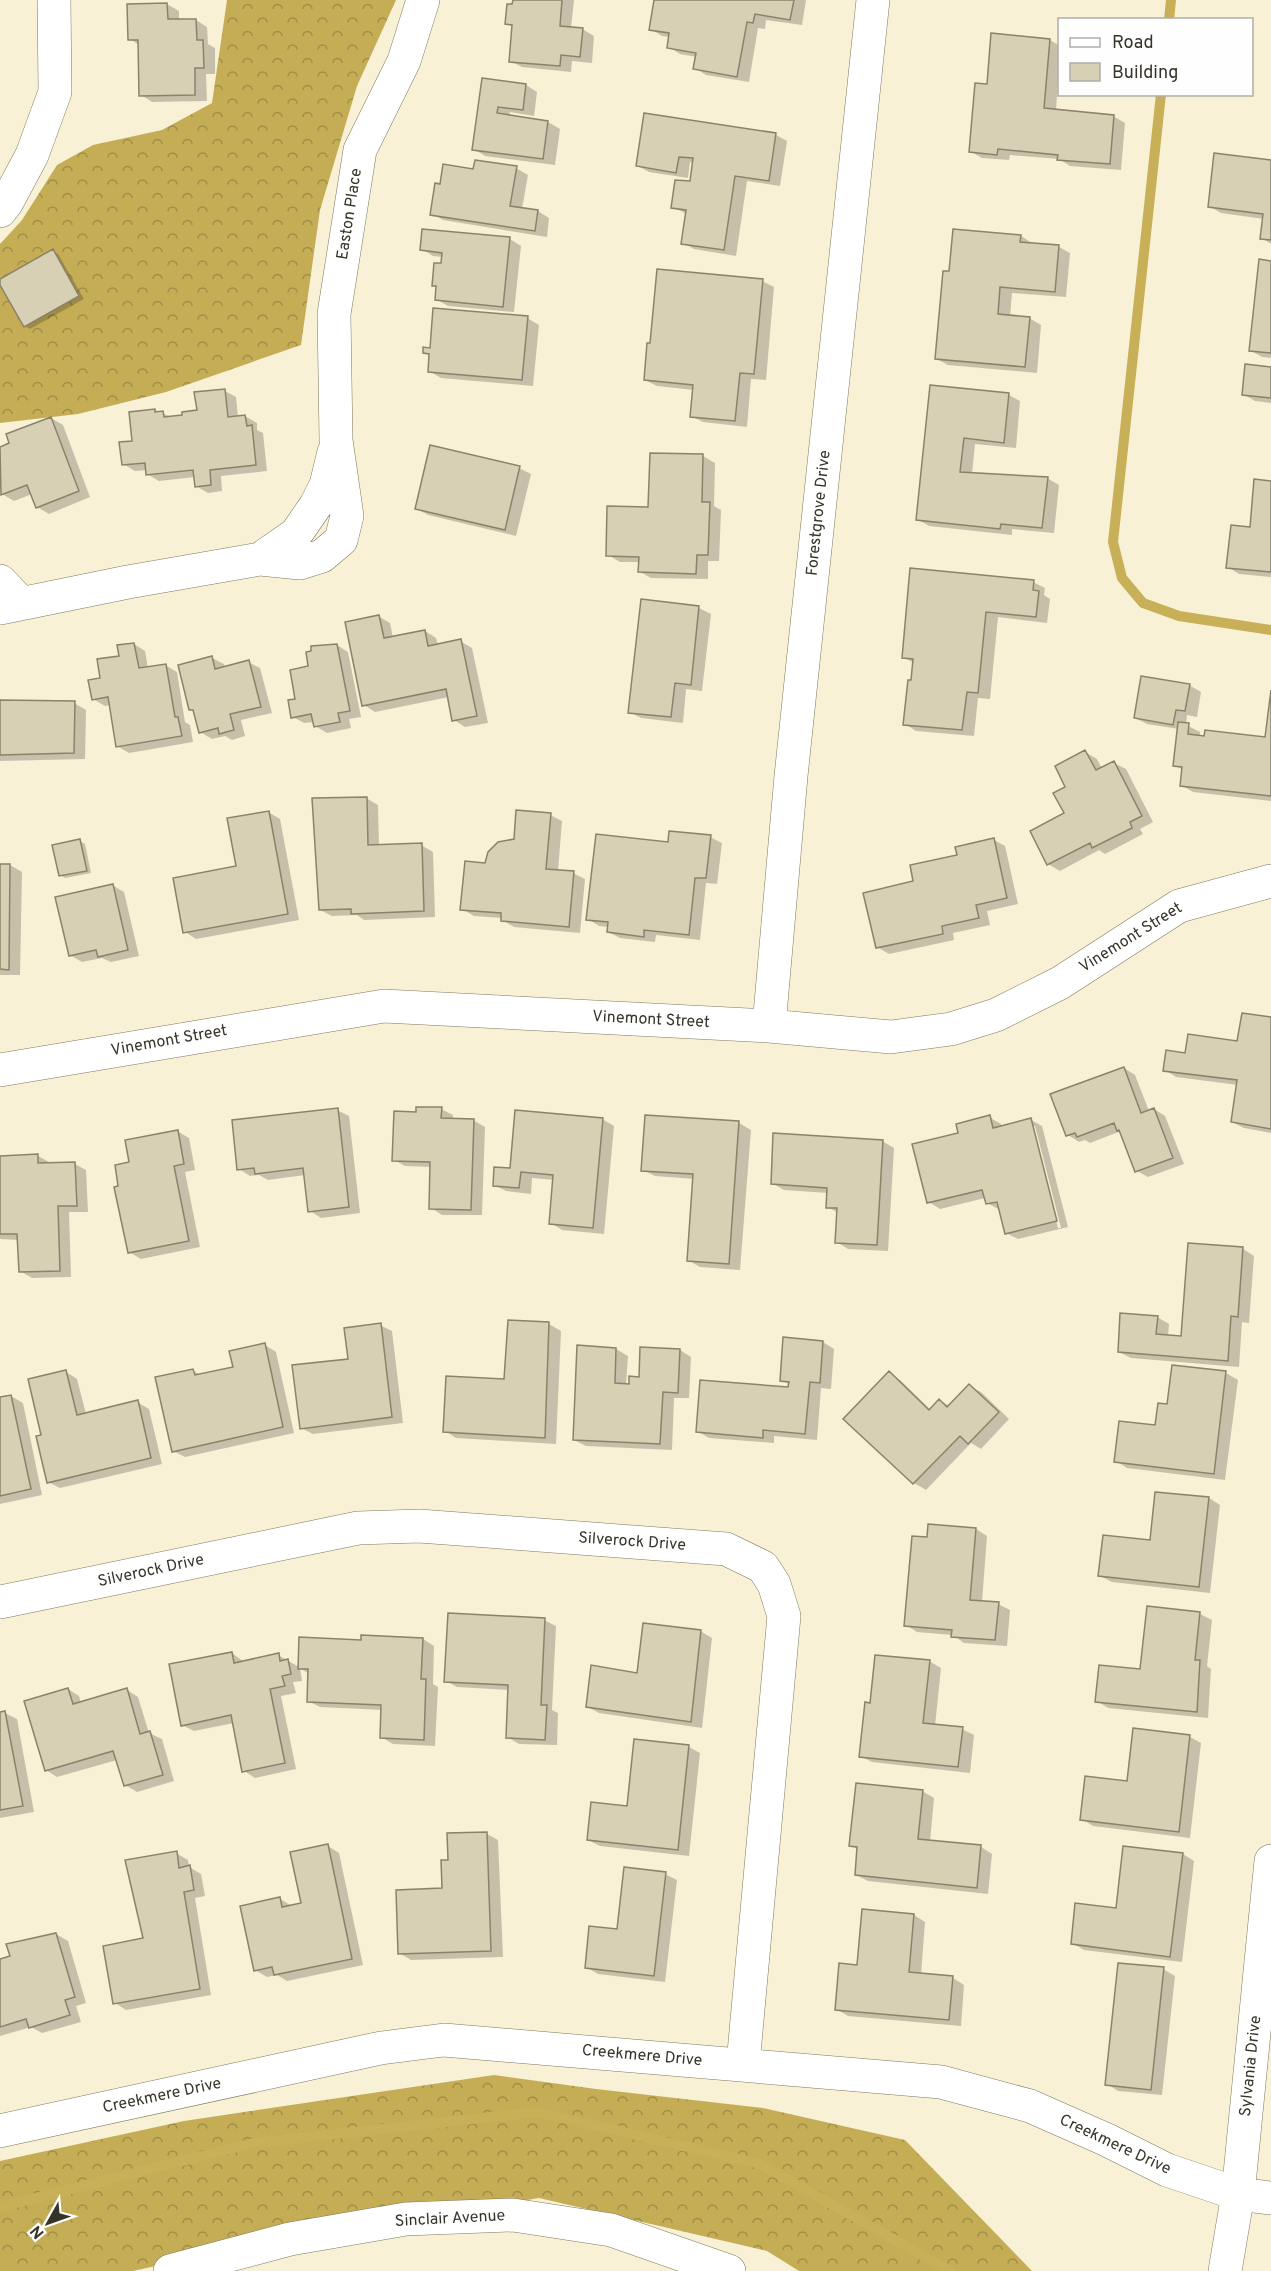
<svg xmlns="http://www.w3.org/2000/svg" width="1271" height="2271" font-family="Overpass,sans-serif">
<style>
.forest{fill:url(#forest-crowns)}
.shadow{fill:#0003;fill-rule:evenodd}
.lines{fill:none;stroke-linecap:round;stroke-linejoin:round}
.stream{stroke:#c8b059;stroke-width:10}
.building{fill:#d8d0b5;stroke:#8a836a;stroke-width:1.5}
.minor-casing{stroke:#7f785f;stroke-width:34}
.minor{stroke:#fff;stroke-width:33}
.labels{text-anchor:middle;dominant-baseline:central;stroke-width:4.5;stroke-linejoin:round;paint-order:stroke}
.street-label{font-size:16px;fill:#363328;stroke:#fefefe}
</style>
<defs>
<pattern id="forest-crowns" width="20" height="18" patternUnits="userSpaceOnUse" patternTransform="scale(1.5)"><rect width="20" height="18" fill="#c5ad56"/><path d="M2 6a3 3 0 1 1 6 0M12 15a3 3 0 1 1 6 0" fill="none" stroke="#a18d47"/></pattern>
</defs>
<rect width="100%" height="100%" fill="#f8f1d5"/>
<!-- forest -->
<path class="forest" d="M227,0H396L357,86L320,210L301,345L166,392L78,414L0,423V244L22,220L57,165L93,145L162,130L212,103Z
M494,2075L596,2089L763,2108L905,2140L1032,2271H799L767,2251L539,2198L201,2256L133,2271H0V2161L184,2121Z"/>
<!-- shadow -->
<path class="shadow" d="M514,0H574L571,28L582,29L594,36L592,63L572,61L571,72L522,67L510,61L513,27L507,23Z
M655,0H806L802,25L766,20L765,29L758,28L749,82L706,75L695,68L697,57L680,54L669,47L670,37L662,36L650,29Z
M167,4L179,11V21L196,20L207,27L208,44L215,48V74H206L207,101L152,102L141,95L139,45L130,39Z
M1050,40L1060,46L1056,111L1113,116L1125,123L1121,170L1070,166L1059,159L1010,155L1009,160L982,158L970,151L988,86Z
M484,79L526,85L537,92L534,116L510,112L509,117L548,122L560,129L555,165L485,156L474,149Z
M646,115L776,135L787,141L780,186L747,181L736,256L694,249L683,243L687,214L672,207L691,183L694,163L690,162L688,178L649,172L638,166Z
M1271,161V244L1262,238L1264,219L1221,213L1209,206Z
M516,168L528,175L522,209L538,211L549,218L547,237L443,220L432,214L441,185L475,171Z
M1021,236L1032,243L1059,247L1070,253L1066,297L1012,293L1010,317L1029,318L1041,325L1037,373L948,365L937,359L951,273Z
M510,239L521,246L514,312L448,306L436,299L437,287L434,285L443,257L433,256L422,249Z
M53,251L58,254L84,299L30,329L25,326L0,281Z
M1271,262V358L1262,357L1250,350Z
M762,281L774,287L766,380L751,379L747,427L703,422L691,416L694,390L657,386L645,380Z
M527,318L539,325L533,386L441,378L429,371L431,356L424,352Z
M1271,368V403L1255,401L1243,394Z
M931,387L1009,395L1020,401L1016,448L975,444L972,474L1047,478L1059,485L1054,533L1012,529V535L929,526L917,519Z
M225,391L236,397L238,417L245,416L257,423V430L263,433L267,471L221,476L222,491L208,493L196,486L195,477L159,481L147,474V470L135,471L123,464L134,442L155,410L171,417L198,412Z
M51,418L63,425L90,497L49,514L37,507L32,494L14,501L2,494L0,488V448L11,444Z
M651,454L703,456L715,463L714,506L721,510L719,561H708V579L651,578L640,572V562H620L608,555L650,508Z
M519,468L531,474L516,536L428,515L417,509Z
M1271,482V577L1239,574L1228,567L1251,529Z
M1033,582L1045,588L1044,595L1050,599L1047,623L998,617L990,699L978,698L974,736L916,731L905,724L914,663L903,657Z
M642,601L699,608L711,614L702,691L686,689L683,723L641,718L630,712Z
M378,616L390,623L393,638L425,631L436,638L438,646L460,641L472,648L488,723L465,727L454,720L449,697L375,712L364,705Z
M134,644L145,651L148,668L165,665L177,672L185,722L190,725L193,742L129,753L117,746L111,705L105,706L93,699L102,679Z
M337,645L348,652L361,717L349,719L351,728L327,733L315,726L314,722L304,723L293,717L310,667Z
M212,658L224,664L225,668L248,662L260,668L272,713L241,720L245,736L232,740L225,736L212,739L200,732L195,712L190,709Z
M1189,685L1201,692L1197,717L1187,715L1186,725L1200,732V737L1266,738L1271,701V801L1193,792L1181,785L1183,770L1174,765L1179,729L1147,724L1135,718Z
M0,702L74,703L86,710L85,759L0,761Z
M1085,752L1097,759L1102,769L1114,763L1126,769L1153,822L1140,829L1143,834L1105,854L1099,850L1060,871L1048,864L1066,814L1067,787Z
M366,798L378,805L379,846L421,845L433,852L435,917L364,920L357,915L332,916L320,910Z
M268,812L280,819L299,920L196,939L185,932L238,868Z
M550,815L562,821L558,871L573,873L585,879L580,933L514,927L502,920V918L474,916L462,909L486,865Z
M710,837L722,843L717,884L706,883L700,940L656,935L655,942L620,938L608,932L609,927L599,926L588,919L670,844Z
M994,840L1005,846L1018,904L987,911L990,925L953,933L954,940L889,954L877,947L915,883L958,856Z
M80,841L85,844L91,873L65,878L60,875Z
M0,865H10L22,872L20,975H0Z
M112,885L124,892L139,956L111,962L102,958L82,962L70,955Z
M1271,1019V1133L1244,1128L1232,1122L1238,1085L1176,1077L1165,1070L1186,1055L1239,1043Z
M1124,1068L1135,1075L1149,1111L1154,1109L1165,1116L1184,1164L1148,1177L1137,1171L1121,1131L1090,1143L1085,1140L1079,1142L1068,1135Z
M441,1109L453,1115V1120H473L485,1127L482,1215H442L431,1208L432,1167L405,1166L394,1160L417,1113Z
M337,1110L349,1116L360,1213L321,1218L310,1211L305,1175L268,1180L259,1175L250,1176L239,1169Z
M647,1116L739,1123L751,1130L740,1270L700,1267L688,1260L694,1179L655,1176L643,1170Z
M989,1117L1001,1124L1002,1127L1031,1120L1042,1126L1068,1227L1018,1239L1006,1233L1000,1210L987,1203L985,1198L940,1209L929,1202L960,1134ZM1032,1126H1035L1061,1228H1058Z
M602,1119L614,1126L604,1234L562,1230L551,1223L554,1180L532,1178L531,1194L506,1191L494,1185L512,1170Z
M177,1131L189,1138L195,1170L185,1172L200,1247L141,1259L129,1252L120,1187L131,1163Z
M882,1141L894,1148L888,1251L848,1249L837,1242L838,1213L828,1207V1193L784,1190L772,1183Z
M38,1156L49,1162V1165L75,1164L86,1170L88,1212H69L71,1277L32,1278L20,1271L19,1240L0,1239V1157Z
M1243,1249L1254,1256L1249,1323L1242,1322L1239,1367L1131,1358L1119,1352L1157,1317L1169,1324L1168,1336L1182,1338Z
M509,1322L549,1324L561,1331L556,1444L456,1438L445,1431L506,1381Z
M380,1325L392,1331L403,1423L313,1434L301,1428L349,1360Z
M823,1342L834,1349L831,1389L821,1388L817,1440L774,1436V1443L709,1438L697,1431L790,1389V1385L782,1380Z
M265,1345L276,1352L294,1433L185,1457L173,1451L193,1371L201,1375L235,1368Z
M616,1349L628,1356L626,1385L640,1378L680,1350L691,1357L689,1398H674L672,1450L586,1446L574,1440Z
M1173,1366L1226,1373L1238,1380L1225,1480L1127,1468L1116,1461L1156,1426L1168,1405Z
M66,1372L77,1379L86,1414L137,1402L149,1409L162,1464L60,1488L48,1482L43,1436Z
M889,1373L900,1380L931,1410L940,1401L950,1406L969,1386L981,1392L1009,1419L981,1449L971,1443L926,1490L914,1483L846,1419Z
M11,1396L23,1403L42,1495L0,1504V1398Z
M1209,1498L1220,1505L1210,1593L1112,1582L1100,1576L1151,1542Z
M976,1529L987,1536L982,1602L998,1604L1010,1610L1007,1646L964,1643L953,1635L917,1632L906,1625L928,1539Z
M1148,1608L1200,1614L1212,1620L1207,1666L1211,1669L1208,1718L1108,1708L1097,1701L1142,1671Z
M544,1620L556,1626L552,1710L558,1713L557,1745L519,1744L507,1737L509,1690L457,1687L446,1681Z
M700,1631L712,1638L702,1728L599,1713L588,1707L639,1674Z
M423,1639L434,1646L433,1684L438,1687L435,1746L393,1744L381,1737L382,1710L320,1707L308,1701L309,1674L300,1668L302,1681L293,1682L296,1693L281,1696L296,1769L255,1778L244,1771L234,1723L194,1731L182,1725L232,1653L244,1662L278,1655L299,1667L362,1642Z
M929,1661L941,1668L935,1726L962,1729L974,1735L970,1773L872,1762L860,1756L871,1705Z
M68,1689L79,1696L81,1703L127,1690L138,1697L149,1733L162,1739L174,1781L137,1792L125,1785L117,1760L57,1777L46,1770Z
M0,1713H5L17,1719L34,1812L0,1818Z
M1190,1737L1201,1743L1190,1838L1093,1826L1082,1819Z
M689,1747L700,1753L689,1856L600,1846L588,1840L628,1807Z
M922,1791L934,1798L930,1842L981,1847L992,1854L988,1894L868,1881L856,1875L859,1850L850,1845Z
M487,1834L498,1840L503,1957L411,1960L399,1953L444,1890Z
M328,1846L339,1853L363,1965L287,1981L277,1975L267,1977L255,1970L280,1899L292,1906L302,1904Z
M176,1853L188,1860L189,1867L201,1874L205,1896L195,1898L211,1995L126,2010L115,2003L145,1940Z
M1183,1854L1194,1861L1182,1962L1084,1950L1072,1943L1117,1910Z
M665,1874L677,1880L665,1982L598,1974L586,1967Z
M914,1915L925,1922L921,1975L953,1978L964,1985L961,2026L848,2016L836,2009L858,1966Z
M56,1934L68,1941L86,2003L76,2006L81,2022L42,2033L31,2027L0,2036V1961Z
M1163,1969L1175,1976L1162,2095L1118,2091L1107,2084Z"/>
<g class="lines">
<!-- stream -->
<path class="stream" d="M1169,20L1171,0
M1161,94L1113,542L1122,578L1143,603L1179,616L1271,630
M0,2207L254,2143L537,2112L760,2164L950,2271"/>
</g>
<!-- building -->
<path class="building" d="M513,0H562L560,26L583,28L580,57L561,55L560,66L509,62L512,25L505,24L507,4H512Z
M654,0H794L790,20L755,14L753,23L747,22L737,77L693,69L696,53L667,48L669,33L649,30Z
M167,3L168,19H196L197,40H203L204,68H195V95L139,96L138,40H128L127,4Z
M991,33L1050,39L1044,108L1114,115L1110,164L1057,160L1058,155L998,149L997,155L969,152L975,83L987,84Z
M482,78L526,84L523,110L498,107L497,113L548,121L543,159L472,150Z
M644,113L776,133L769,181L735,176L724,250L681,244L686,210L671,208L675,180L690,181L693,158L679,157L676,173L636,166Z
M1214,153L1271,160V240L1260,239L1263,214L1208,207Z
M475,160L517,166L510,206L538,210L535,231L430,215L435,183L440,184L443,164L473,169Z
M422,229L510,237L503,307L435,300L436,286H432L434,263H441L442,253L420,250Z
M953,229L1021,235L1020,242L1059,245L1055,292L1000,287L998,314L1030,317L1025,367L935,359L943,271H949Z
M53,249L79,296L24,327L0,285V279Z
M1259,259L1271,261V353L1249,351Z
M657,269L763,279L754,374L740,373L735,421L690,417L693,385L644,380L647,343H650Z
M433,308L528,316L522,380L428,372L429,354L423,353V347L430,348Z
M1245,364L1271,367V398L1242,395Z
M930,385L1009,393L1004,443L964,438L960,472L1048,477L1042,528L1001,524L1000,529L916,520Z
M225,389L228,417L245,415L247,426L252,425L256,465L210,470L211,485L195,487L193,470L146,475L145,463L122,465L119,442L132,441L129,412L155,409V412L163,411L164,417L182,415V412L197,410L194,392Z
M51,417L79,491L36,508L27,485L1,495L0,447L9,443L6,434Z
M430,445L520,466L505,530L415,509Z
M650,453L703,454L702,502H710L708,555H697L696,574L638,572L639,557L606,556L607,506L648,507Z
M1254,479L1271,481V572L1226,568L1231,525L1250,527Z
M910,568L1034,580L1033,590L1039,591L1036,617L986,612L978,693L967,692L962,730L903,725L908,680H911L913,659L902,658Z
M641,599L699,606L691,685L675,683L671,717L628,713Z
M379,615L384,638L425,630L428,646L461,639L477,716L452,721L446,689L362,706L345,622Z
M134,643L139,668L166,664L175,717H178L182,736L116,747L108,697L92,700L88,680L100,678L97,659L119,656L117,645Z
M337,644L350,711L338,713L340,722L314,727L311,714L291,718L288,700L295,699L290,670L308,666L306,652L311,651V646Z
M212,656L215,669L249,660L261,707L230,714L234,730L219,734L218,728L199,733L193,710H189L178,665Z
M1141,676L1190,684L1185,711L1176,710L1173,725L1134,718Z
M1271,690V796L1180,786L1182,767L1173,766L1178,722L1189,723L1188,734L1204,736L1205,730L1265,737Z
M0,700L75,701L74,753L0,755Z
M1085,750L1096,770L1114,761L1142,816L1130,822L1132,828L1092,848L1090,843L1047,865L1030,831L1064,813L1053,793L1065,787L1055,766Z
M367,797L368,845L422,843L424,911L351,914V909L319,910L312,798Z
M516,810L551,813L546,869L574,871L569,927L501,921V913L460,910L465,861L485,863L488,852L498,842L514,839Z
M269,811L288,914L183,933L173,878L236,866L227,818Z
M669,831L711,835L706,878H695L689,935L644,930V937L607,932L608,922L586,920L596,834L668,842Z
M994,838L1007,898L976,905L979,918L942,926L943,934L876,948L863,893L913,881L910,865L957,855L955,847Z
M80,839L87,871L59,876L52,845Z
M0,864H10L9,970L0,969Z
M113,884L128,950L98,957L96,950L69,956L55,897Z
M1242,1013L1271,1017V1129L1231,1122L1237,1080L1163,1071L1166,1050L1185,1053L1188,1034L1237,1041Z
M1124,1067L1141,1113L1154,1108L1173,1158L1135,1172L1119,1130L1117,1131L1114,1123L1077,1137L1075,1133L1066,1136L1050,1094Z
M416,1107H442L441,1118L474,1119L471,1210L429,1209L430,1162L392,1161L394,1111L416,1112Z
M338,1108L349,1207L308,1212L303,1168L255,1174L254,1168L237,1170L232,1120Z
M515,1110L603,1118L593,1228L549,1224L553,1175L521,1172L519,1188L493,1186L494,1167L510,1168Z
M645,1115L739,1121L729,1264L687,1261L693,1174L641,1171Z
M990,1115L993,1128L1031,1118L1057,1221L1005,1234L997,1202L986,1204L982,1190L927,1203L912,1144L958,1133L956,1124Z
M178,1130L184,1164L174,1166L189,1241L128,1253L114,1187L118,1186L115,1165L129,1162L125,1140Z
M773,1133L883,1140L877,1245L835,1243L837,1208H826L827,1188L771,1184Z
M38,1154V1163L75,1162L77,1206H58L60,1271L19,1272L17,1234H0V1156Z
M1188,1243L1243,1247L1238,1317L1231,1316L1228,1361L1118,1352L1120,1313L1158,1316L1156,1334L1181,1336Z
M508,1320L549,1322L545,1438L443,1432L446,1376L504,1379Z
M381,1323L392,1417L300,1429L292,1365L348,1359L344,1328Z
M783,1337L823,1341L820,1383L810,1382L805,1434L763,1430V1438L696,1432L700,1380L788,1387L789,1382L780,1381Z
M265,1343L283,1427L172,1452L155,1377L193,1369L195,1375L233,1367L229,1351Z
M577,1345L616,1348L615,1383L629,1384V1376L639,1377L640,1347L680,1349L678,1393L663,1392L660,1444L573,1440Z
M1172,1365L1226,1371L1214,1474L1114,1462L1119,1421L1155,1425L1158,1403L1167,1404Z
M66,1370L77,1415L138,1400L151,1458L47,1483L36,1436L41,1435L28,1379Z
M889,1371L929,1410L939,1399L947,1407L969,1384L999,1412L968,1444L960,1436L913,1484L843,1419Z
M11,1395L31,1489L0,1496V1397Z
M1155,1492L1209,1497L1199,1587L1098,1576L1103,1535L1150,1540Z
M928,1524L976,1528L970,1600L999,1602L995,1640L951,1637L952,1630L904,1626L912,1536L927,1537Z
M1147,1606L1200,1612L1195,1660H1200L1197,1712L1095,1702L1099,1665L1140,1669Z
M448,1613L545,1618L541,1705H547L545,1740L506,1738L508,1685L444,1682Z
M643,1623L701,1630L691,1722L586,1707L591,1665L637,1673Z
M361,1635L423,1638L421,1679H426L424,1740L380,1738L381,1705L307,1702L308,1669H298L299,1637L361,1640Z
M232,1652L234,1663L279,1653L280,1661L288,1659L291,1674L282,1676L285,1686L270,1689L285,1763L242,1772L231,1715L181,1726L169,1664Z
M875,1655L930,1660L923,1723L963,1727L958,1767L859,1757L865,1702L870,1703Z
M68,1688L73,1704L127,1688L140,1734L150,1731L163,1775L124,1786L113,1751L45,1771L24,1701Z
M5,1711L23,1806L0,1810V1712Z
M1133,1728L1190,1735L1179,1832L1080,1820L1085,1776L1127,1781Z
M634,1739L689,1745L678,1850L587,1840L591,1802L627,1806Z
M856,1783L923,1790L918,1839L981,1845L977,1888L855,1875L857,1847L849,1846Z
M487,1832L491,1951L398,1954L396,1890L442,1888L441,1860H448L447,1833Z
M328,1844L352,1959L274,1975L272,1967L254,1971L240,1906L280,1897L282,1907L301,1903L290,1852Z
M1123,1846L1183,1853L1170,1957L1071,1944L1075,1903L1116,1908Z
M177,1851L179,1868L190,1865L194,1890L184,1892L200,1989L113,2004L103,1946L143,1938L125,1860Z
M624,1867L666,1872L654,1976L585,1968L589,1926L617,1929Z
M862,1909L914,1914L909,1972L953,1976L949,2020L835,2010L839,1963L857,1965Z
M56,1933L75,1997L65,2000L70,2015L29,2028L26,2019L0,2027V1959L10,1956L6,1944Z
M1118,1963L1164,1967L1151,2090L1105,2085Z"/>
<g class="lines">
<defs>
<path id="minor" d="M0,211L7,202L32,155L55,92L54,0
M260,559L300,563L322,556L341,540L347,516L336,440L334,314L360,150L404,61L423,0
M0,581L21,603
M0,608L128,582L260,559L296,534L316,505L326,485L334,452
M769,1026L791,776L873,0
M0,1070L384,1006L769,1026L891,1037L951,1029L996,1015L1060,983L1179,906L1271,881
M0,1602L358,1528L419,1526L726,1549L763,1567L774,1584L784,1616L743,2064
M0,2131L381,2048L444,2040L941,2082L1030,2106L1107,2140L1167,2170L1238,2194L1271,2198
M170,2271L290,2239L406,2219L513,2215L611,2230L729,2271
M1225,2271L1238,2194L1271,1861"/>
</defs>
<!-- minor casing -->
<use href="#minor" class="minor-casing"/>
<!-- minor -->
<use href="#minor" class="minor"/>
</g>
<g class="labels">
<!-- street labels -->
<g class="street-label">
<text transform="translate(350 214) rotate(-81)">Easton Place</text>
<text transform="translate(819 513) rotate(-84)">Forestgrove Drive</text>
<text transform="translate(1131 938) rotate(-32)">Vinemont Street</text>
<text transform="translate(651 1020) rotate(3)">Vinemont Street</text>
<text transform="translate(169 1041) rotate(-10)">Vinemont Street</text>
<text transform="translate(632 1542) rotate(4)">Silverock Drive</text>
<text transform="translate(151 1571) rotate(-12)">Silverock Drive</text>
<text transform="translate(642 2056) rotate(5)">Creekmere Drive</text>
<text transform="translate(1251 2066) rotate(-84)">Sylvania Drive</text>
<text transform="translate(162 2096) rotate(-12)">Creekmere Drive</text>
<text transform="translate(1115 2145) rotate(25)">Creekmere Drive</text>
<text transform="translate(450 2219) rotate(-3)">Sinclair Avenue</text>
</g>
</g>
<!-- legend -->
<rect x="1058" y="18" width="195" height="78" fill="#fefefe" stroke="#aeada8" stroke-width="1.5"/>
<rect x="1070" y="38" width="30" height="9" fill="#ffffff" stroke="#aeada8" stroke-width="1.5"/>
<text x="1112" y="48" font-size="18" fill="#363328">Road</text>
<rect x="1070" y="63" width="30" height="18" fill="#d8d0b5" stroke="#aeada8" stroke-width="1.5"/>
<text x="1112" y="78" font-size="18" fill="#363328">Building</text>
<!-- north arrow -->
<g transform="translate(48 2223) rotate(230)" stroke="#fefefe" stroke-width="4.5" paint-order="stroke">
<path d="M0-4.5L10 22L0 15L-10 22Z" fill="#363328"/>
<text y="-9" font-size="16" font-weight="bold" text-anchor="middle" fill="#363328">N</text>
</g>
</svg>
